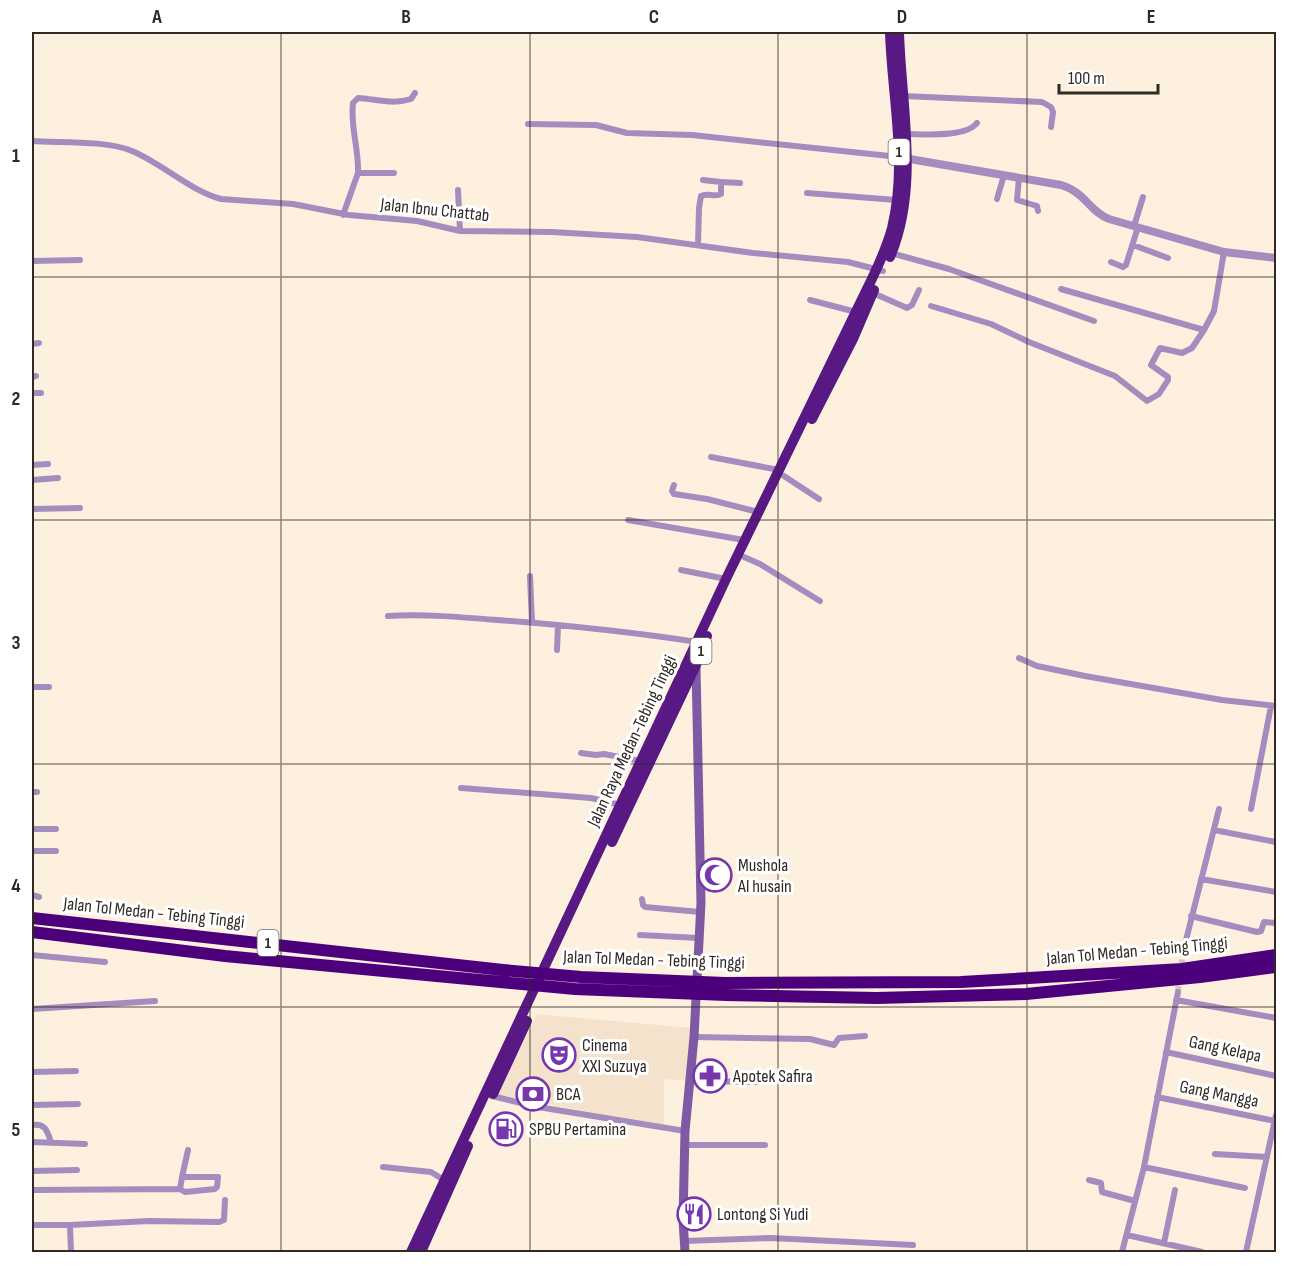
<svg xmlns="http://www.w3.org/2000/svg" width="1308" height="1284" font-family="'Sofia Sans Condensed',sans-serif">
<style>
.built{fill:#f5e2cc}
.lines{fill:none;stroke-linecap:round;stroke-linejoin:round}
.minor-tunnel{stroke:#d5c8ba;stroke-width:6;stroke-dasharray:6 3;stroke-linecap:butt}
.minor{stroke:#a48cbf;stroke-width:6}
.tertiary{stroke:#a48cbf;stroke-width:8}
.secondary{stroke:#7e59a4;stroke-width:9}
.trunk{stroke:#581984;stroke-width:10}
.motorway{stroke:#4d007b;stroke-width:12}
.grid{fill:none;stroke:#2f2a24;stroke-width:1.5;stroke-opacity:0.55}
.labels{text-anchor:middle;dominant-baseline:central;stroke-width:6;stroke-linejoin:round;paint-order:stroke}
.shield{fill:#fff;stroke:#6d6a66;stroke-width:1.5}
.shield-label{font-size:16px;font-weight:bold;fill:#2f2a24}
.street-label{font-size:18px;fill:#2f2a24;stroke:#fff}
.poi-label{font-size:18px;fill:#2f2a24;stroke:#fff;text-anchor:start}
.neatline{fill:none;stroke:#2f2a24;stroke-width:2}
.grid-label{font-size:20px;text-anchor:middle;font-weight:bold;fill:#2f2a24}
</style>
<rect width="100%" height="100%" fill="#fef0df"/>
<!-- built -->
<path class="built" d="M537,1014L692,1028L687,1081L664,1079V1126L498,1095Z"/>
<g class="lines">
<!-- minor-tunnel -->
<path class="minor-tunnel" d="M1178,992L1183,952"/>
<!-- minor -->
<path class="minor" d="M903,96L1042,102L1051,107L1053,112L1051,127
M528,124L596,125L627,133L692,135L899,157
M906,134C924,134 965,138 977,123
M32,141C60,143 106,140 132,151C163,164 189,190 221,199L293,204L349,215L417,221L460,231L552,232L637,237L753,253L848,262L883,271
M358,173C359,149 350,126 353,103L358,98C376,99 393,105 411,99L415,93
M1019,178L1017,200L1037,206L1038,211
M703,180L721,182
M458,190L460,231
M807,193L896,200
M997,199L1004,175
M343,215L358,173H394
M1134,226L1143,197
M698,245L699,208L701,196C707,192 715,198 721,194V182L740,183
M1133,245L1168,258
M891,253L949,269L1094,321
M32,261L80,260
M1111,262L1123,267L1126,265L1138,227
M1061,289L1204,330L1214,311L1224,252
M873,293L907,308L912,305L919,290
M810,300L856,312
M931,306L991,324L1029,342L1115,376L1147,401L1159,394L1168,380V377L1151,365L1160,348L1182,353L1192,348L1204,330
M32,344L39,343
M32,377L36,376
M32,393H41
M711,457L779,470
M32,465L48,464
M784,476L819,499
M32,480L58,478
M674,485L672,491L674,494L707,499L758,512
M32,509L80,508
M628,520L744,540
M744,557L760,564L820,601
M681,570L726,579
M530,576L532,622
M388,616C425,614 461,617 497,620C564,625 631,632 697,642
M557,650L558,625
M1019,658L1037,666L1085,676L1222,700L1276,706
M32,687H49
M581,753L596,755L604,754L641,761
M461,788L591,798L621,805
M32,792H37
M1251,809L1271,706
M32,829H56
M1214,830L1276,842
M32,851H56
M1201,879L1276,892
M32,895L39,897
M642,899L643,905L645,907L700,912
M1191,916L1257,932L1261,931L1264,922L1276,923
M640,935L698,938
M1183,952L1219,809
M32,955L105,962
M1176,1000L1276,1018
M32,1009L155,1001
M694,1037L810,1039L834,1045L839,1038L865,1036
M1166,1052L1276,1076
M32,1072L76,1071
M690,1081L759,1082
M492,1096L538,1107L685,1131
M1157,1097L1275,1121
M32,1105L78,1104
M32,1125C45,1123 47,1130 51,1142
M32,1142L85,1144
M685,1145H765
M1215,1154L1267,1157
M383,1167L431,1172L444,1180
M1144,1167L1245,1188
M32,1171L77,1170
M182,1177L188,1150
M1089,1180L1101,1183L1102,1192L1135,1201
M32,1190L180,1189L182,1177H218L217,1187L215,1189L185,1192L180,1189
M32,1225H70L149,1221L219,1222L224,1220L225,1200
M70,1225L71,1252
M1127,1235L1202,1252
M684,1241L771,1238L913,1245
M1164,1243L1175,1190
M1122,1252L1144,1167L1178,992
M1246,1252L1276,1115"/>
<!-- tertiary -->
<path class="tertiary" d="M904,158L1061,185C1085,192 1090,212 1109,219L1224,252L1276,258"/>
<!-- secondary -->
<path class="secondary" d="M685,1252L683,1220L685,1131L694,1037L701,903L696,668"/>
<!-- trunk -->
<path class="trunk" d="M890,257C920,187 901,105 899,32
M812,419L853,339L874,290
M612,842L696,665L707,636
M493,1094L527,1021
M411,1252L726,579L866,291C876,271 886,250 892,228C908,163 892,97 890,32
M421,1252L468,1146"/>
<!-- motorway -->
<path class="motorway" d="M32,918L503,970L581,977L725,983L961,982L1182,969L1276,955
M32,932L225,956L575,989L726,995L877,998L1026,994L1200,977L1276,967"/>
</g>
<!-- grid -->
<path class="grid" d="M281,32V1252M530,32V1252M778,32V1252M1027,32V1252M32,277H1276M32,520H1276M32,764H1276M32,1007H1276"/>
<!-- icons -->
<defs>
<symbol id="mosque-ring" viewBox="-11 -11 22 22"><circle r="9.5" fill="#fff" stroke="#7738ad" stroke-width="1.5"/><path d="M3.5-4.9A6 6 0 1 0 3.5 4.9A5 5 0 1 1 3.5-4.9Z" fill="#7738ad"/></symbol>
<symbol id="theatre-ring" viewBox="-11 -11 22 22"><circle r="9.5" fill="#fff" stroke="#7738ad" stroke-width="1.5"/><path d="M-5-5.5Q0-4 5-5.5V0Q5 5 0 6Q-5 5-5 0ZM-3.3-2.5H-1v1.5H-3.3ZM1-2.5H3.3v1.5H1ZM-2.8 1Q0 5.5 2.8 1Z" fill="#7738ad"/></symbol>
<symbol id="pharmacy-ring" viewBox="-11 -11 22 22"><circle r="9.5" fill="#fff" stroke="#7738ad" stroke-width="1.5"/><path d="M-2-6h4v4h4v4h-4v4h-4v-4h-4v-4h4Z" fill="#7738ad"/></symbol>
<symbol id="bank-ring" viewBox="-11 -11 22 22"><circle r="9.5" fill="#fff" stroke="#7738ad" stroke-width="1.5"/><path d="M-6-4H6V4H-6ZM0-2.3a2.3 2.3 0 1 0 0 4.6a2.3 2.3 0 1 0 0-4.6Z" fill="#7738ad"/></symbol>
<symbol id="fuel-ring" viewBox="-11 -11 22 22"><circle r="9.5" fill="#fff" stroke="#7738ad" stroke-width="1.5"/><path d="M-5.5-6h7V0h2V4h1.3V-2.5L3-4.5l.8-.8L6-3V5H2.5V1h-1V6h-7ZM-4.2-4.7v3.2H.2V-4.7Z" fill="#7738ad"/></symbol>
<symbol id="restaurant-ring" viewBox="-11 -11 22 22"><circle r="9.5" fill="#fff" stroke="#7738ad" stroke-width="1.5"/><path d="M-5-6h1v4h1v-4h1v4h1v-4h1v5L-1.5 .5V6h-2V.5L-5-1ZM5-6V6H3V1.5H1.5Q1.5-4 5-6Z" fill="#7738ad"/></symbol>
</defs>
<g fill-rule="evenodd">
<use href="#mosque-ring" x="696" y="856" width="38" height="38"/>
<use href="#theatre-ring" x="540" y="1036" width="38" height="38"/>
<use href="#pharmacy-ring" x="691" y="1057" width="38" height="38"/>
<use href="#bank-ring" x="514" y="1075" width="38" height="38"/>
<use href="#fuel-ring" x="487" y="1110" width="38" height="38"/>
<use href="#restaurant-ring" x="675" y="1195" width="38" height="38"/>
</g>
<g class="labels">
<!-- shield labels -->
<g class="shield">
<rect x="888.5" y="139" width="21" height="26" rx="4.5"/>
<rect x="690.5" y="638" width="21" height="26" rx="4.5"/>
<rect x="257.5" y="930" width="21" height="26" rx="4.5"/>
</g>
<g class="shield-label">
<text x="899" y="152">1</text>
<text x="701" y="651">1</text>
<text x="268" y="943">1</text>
</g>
<!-- street labels -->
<g class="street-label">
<text transform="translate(435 210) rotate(6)">Jalan Ibnu Chattab</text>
<text transform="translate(632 741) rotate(-65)">Jalan Raya Medan-Tebing Tinggi</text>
<text transform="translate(154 913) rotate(6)">Jalan Tol Medan - Tebing Tinggi</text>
<text transform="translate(1137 951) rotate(-5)">Jalan Tol Medan - Tebing Tinggi</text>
<text transform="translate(654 960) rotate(2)">Jalan Tol Medan - Tebing Tinggi</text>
<text transform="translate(1225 1049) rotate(12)">Gang Kelapa</text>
<text transform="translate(1219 1094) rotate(11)">Gang Mangga</text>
</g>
<!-- poi labels -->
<g class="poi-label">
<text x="738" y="865">Mushola<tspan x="738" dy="21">Al husain</tspan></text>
<text x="582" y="1045">Cinema<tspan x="582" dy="21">XXI Suzuya</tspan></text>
<text x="733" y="1076">Apotek Safira</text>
<text x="556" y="1094">BCA</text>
<text x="529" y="1129">SPBU Pertamina</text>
<text x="717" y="1214">Lontong Si Yudi</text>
</g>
</g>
<!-- border -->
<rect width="1308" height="1284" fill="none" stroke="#ffffff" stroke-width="66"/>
<!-- scale -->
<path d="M1059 84v9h99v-9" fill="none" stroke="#2f2a24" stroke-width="3"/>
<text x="1068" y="84" font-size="18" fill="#2f2a24" stroke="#ffffff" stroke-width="4.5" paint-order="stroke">100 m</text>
<rect x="33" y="33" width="1242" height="1218" class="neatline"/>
<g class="grid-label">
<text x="157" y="23">A</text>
<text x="406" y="23">B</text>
<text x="654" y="23">C</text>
<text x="902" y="23">D</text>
<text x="1151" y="23">E</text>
<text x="16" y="162">1</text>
<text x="16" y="405">2</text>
<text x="16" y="649">3</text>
<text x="16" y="892">4</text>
<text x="16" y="1136">5</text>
</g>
</svg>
